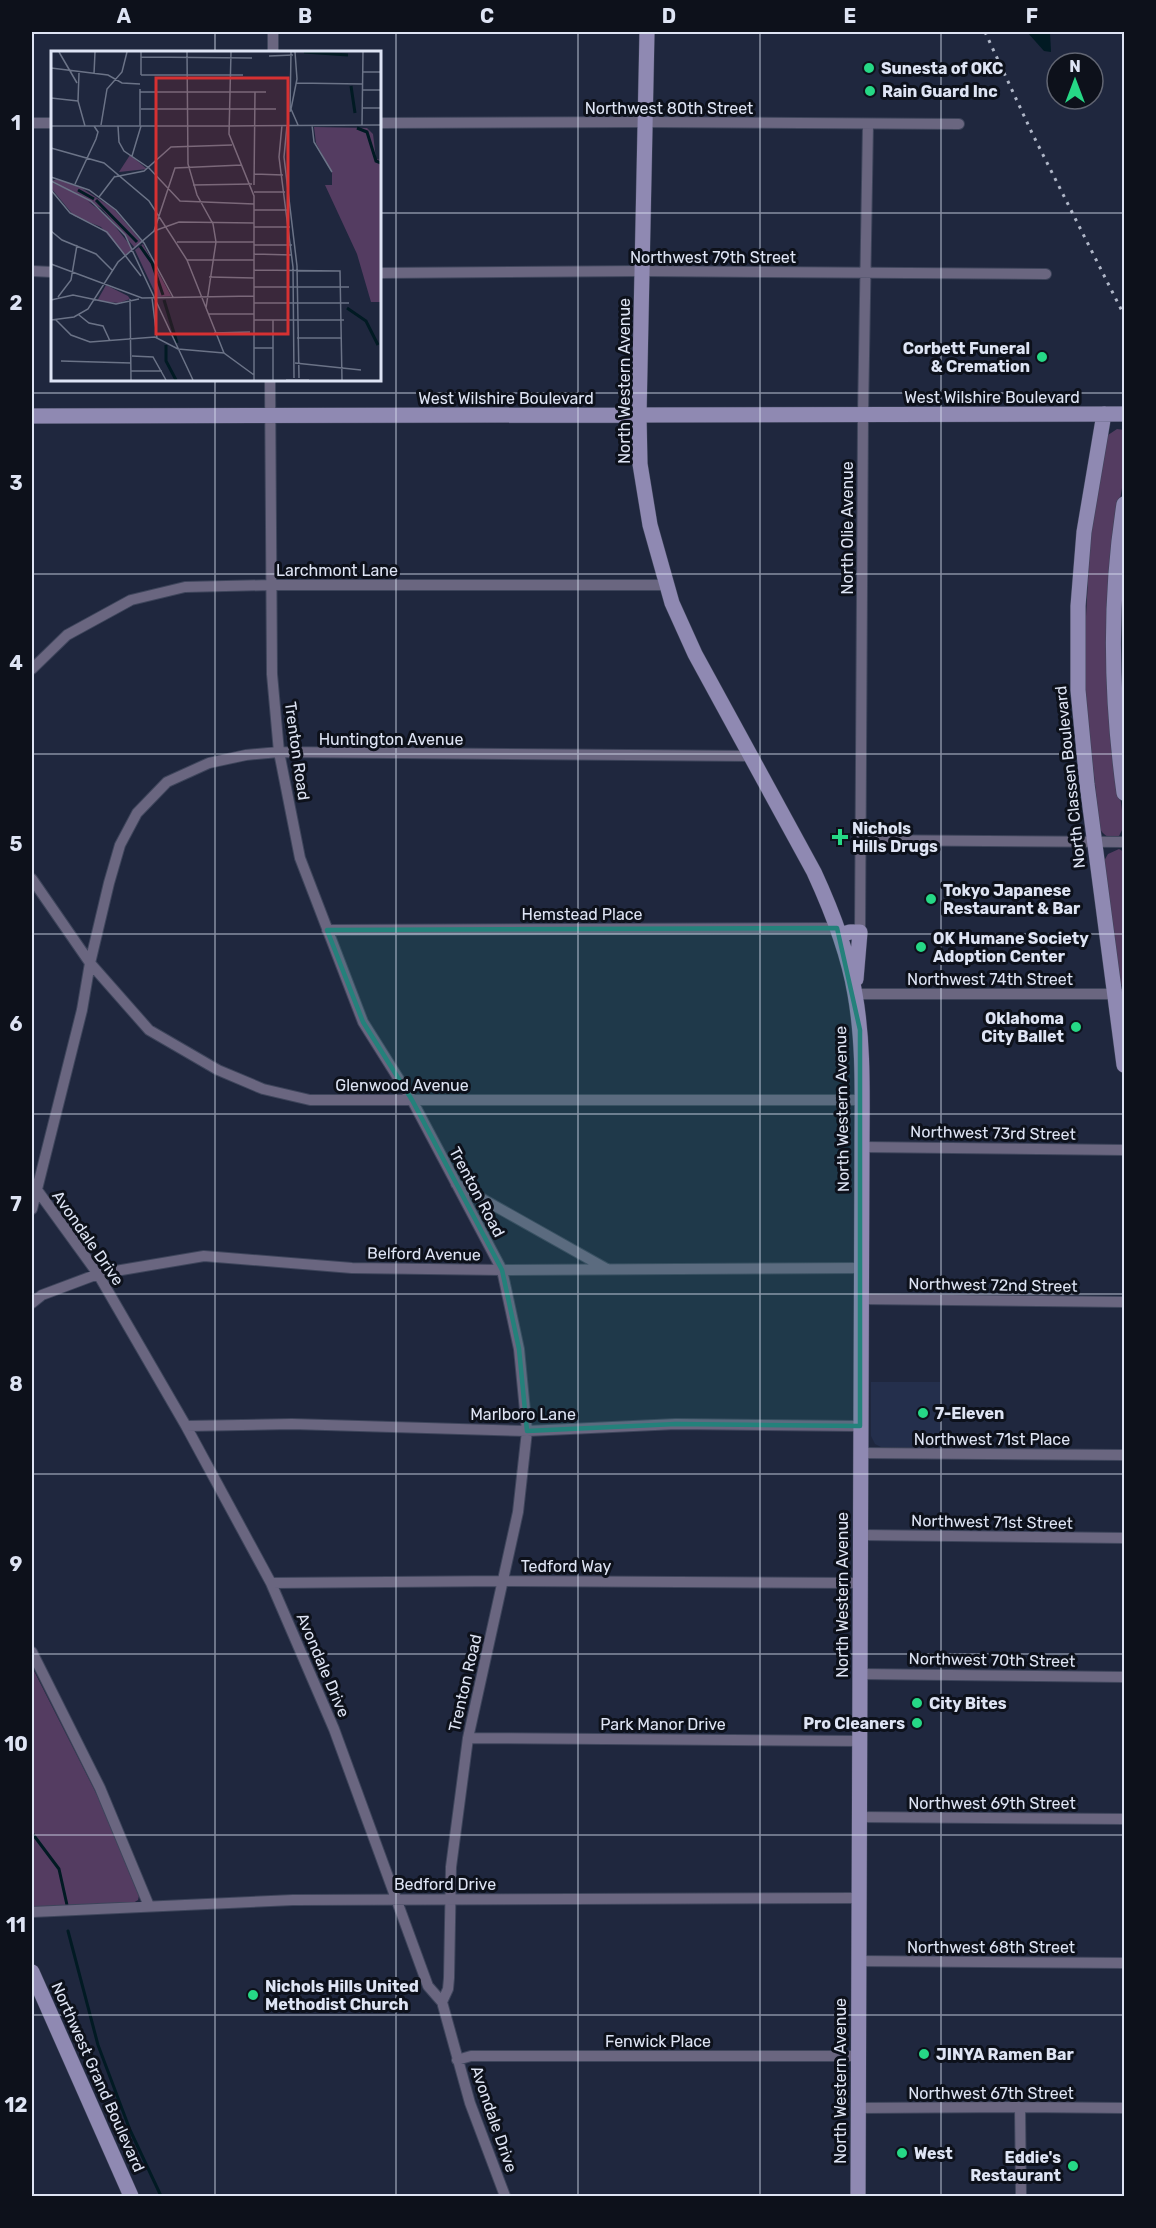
<svg xmlns="http://www.w3.org/2000/svg" width="1156" height="2228" font-family="Rubik,sans-serif">
<style>
.built{fill:#242f4c}
.green{fill:#543c61}
.water{fill:#011a23}
.lines{fill:none;stroke-linecap:round;stroke-linejoin:round}
.stream{stroke:#011a23;stroke-width:3}
.street-casing{stroke:#3e455b;stroke-width:12}
.secondary-casing{stroke:#3e455b;stroke-width:16}
.street{stroke:#6a6680;stroke-width:10}
.secondary{stroke:#8f89b2;stroke-width:15}
.rail{stroke:#b0b7c8;stroke-width:3;stroke-dasharray:3 6;stroke-linecap:butt}
.marked{fill:#24817b;fill-opacity:0.2;stroke:#24817b;stroke-width:4.5;stroke-linejoin:round}
.grid{fill:none;stroke:#dee4f4;stroke-width:1.5;stroke-opacity:0.55}
.poi-dot{fill:#26d886;stroke:#0d111b;stroke-width:2}
.labels{text-anchor:middle;dominant-baseline:central;stroke-width:6;stroke-linejoin:round;paint-order:stroke}
.poi-label{font-size:16px;font-weight:bold;fill:#dee4f4;stroke:#0d111b;text-anchor:start}
.street-label{font-size:16px;fill:#dee4f4;stroke:#0d111b}
.inset-river{fill:none;stroke:#011a23;stroke-width:3}
.inset-road{fill:none;stroke:#6b7387;stroke-width:1.5}
.view{fill:#d63132;fill-opacity:0.15;stroke:#d63132;stroke-width:3}
.inset-edge{fill:none;stroke:#dee4f4;stroke-width:3}
.neatline{fill:none;stroke:#dee4f4;stroke-width:2}
.grid-label{font-size:20px;text-anchor:middle;font-weight:bold;fill:#dee4f4}
</style>
<rect width="100%" height="100%" fill="#1f273e"/>
<!-- built -->
<path class="built" d="M871,1382H940V1448L881,1447L875,1444L871,1436Z"/>
<!-- green -->
<path class="green" d="M1117,429L1124,430V476L1119,506L1114,749L1124,826L1119,836C1110,839 1105,837 1100,829L1085,696L1084,653L1091,524L1108,435Z
M1119,849L1124,852V988L1119,982L1104,861L1108,854Z
M32,1667L99,1799L139,1896L138,1900L133,1903L32,1908Z"/>
<!-- water -->
<path class="water" d="M1027,32H1050L1051,52L1044,51Z"/>
<g class="lines">
<!-- stream -->
<path class="stream" d="M32,1833L59,1869L67,1905
M68,1931L98,2045L130,2130L161,2196"/>
<defs>
<path id="street" d="M273,32V52
M32,123H52
M380,123L646,122L959,124
M32,271L52,272
M380,273L642,271L1046,274
M270,380L272,674L279,752L300,858L363,1022L412,1100L502,1270L519,1349L527,1431L518,1512L468,1738L451,1867L449,1978L448,1989L442,2002
M32,669L67,635L131,600L185,587L271,585H666
M861,840L1124,842
M32,879L90,963L149,1030L218,1070L263,1089L310,1100H862
M327,930L837,928
M860,932L863,415L868,124
M855,994H1124
M862,1147L1124,1150
M32,1183L98,1274L186,1426L271,1583L334,1729L428,1986L442,2002L470,2103L505,2196
M456,1184L607,1269
M32,1209L82,1010L90,963L109,883L120,845L137,813L167,782L209,763L246,755L279,752L751,756
M861,1299L1124,1302
M32,1303L42,1295L98,1274L204,1256L352,1268L502,1270L861,1268
M186,1426L292,1424L527,1431L676,1424L860,1426
M860,1453L1124,1455
M860,1535L1124,1538
M271,1583L504,1581L860,1583
M32,1652L100,1788L149,1906
M859,1674L1124,1677
M468,1738L859,1741
M858,1817L1124,1819
M32,1912L293,1900L858,1898
M858,1961L1124,1963
M457,2060L471,2056H858
M1020,2107L1021,2196
M858,2108L1020,2107L1124,2108"/>
<path id="secondary" d="M647,32L639,416L640,464L650,525L672,603L695,654L814,872C832,911 848,952 855,994C864,1045 862,1096 862,1147L858,2196
M1104,414L1084,532L1078,606V690L1087,784L1124,1065
M32,416L1124,414
M1124,504C1109,599 1111,698 1124,793
M840,935L850,932H860L856,979
M32,1972L131,2196"/>
</defs>
<!-- street casing -->
<use href="#street" class="street-casing"/>
<!-- secondary casing -->
<use href="#secondary" class="secondary-casing"/>
<!-- street -->
<use href="#street" class="street"/>
<!-- secondary -->
<use href="#secondary" class="secondary"/>
<!-- rail -->
<path class="rail" d="M985,32L1032,133L1124,315"/>
</g>
<!-- marked area -->
<path class="marked" d="M837,928L860,1030V1426L676,1424L527,1431L519,1349L502,1270L412,1100L363,1022L327,930Z"/>
<!-- grid -->
<path class="grid" d="M215,32V52M396,32V2196M578,32V2196M760,32V2196M941,32V2196M32,213H52M380,213H1124M215,380V2196M32,393H1124M32,574H1124M32,754H1124M32,934H1124M32,1114H1124M32,1294H1124M32,1474H1124M32,1654H1124M32,1835H1124M32,2015H1124"/>
<!-- markers -->
<g class="poi-dot">
<circle cx="869" cy="68" r="6"/>
<circle cx="870" cy="91" r="6"/>
<circle cx="1042" cy="357" r="6"/>
<path d="M837 828h6v6h6v6h-6v6h-6v-6h-6v-6h6z"/>
<circle cx="931" cy="899" r="6"/>
<circle cx="921" cy="947" r="6"/>
<circle cx="1076" cy="1027" r="6"/>
<circle cx="923" cy="1413" r="6"/>
<circle cx="917" cy="1703" r="6"/>
<circle cx="917" cy="1723" r="6"/>
<circle cx="253" cy="1995" r="6"/>
<circle cx="924" cy="2054" r="6"/>
<circle cx="902" cy="2153" r="6"/>
<circle cx="1073" cy="2166" r="6"/>
</g>
<g class="labels">
<!-- poi labels -->
<g class="poi-label">
<text x="881" y="68">Sunesta of OKC</text>
<text x="882" y="91">Rain Guard Inc</text>
<text x="1030" y="348" text-anchor="end">Corbett Funeral<tspan x="1030" dy="18">&amp; Cremation</tspan></text>
<text x="852" y="828">Nichols<tspan x="852" dy="18">Hills Drugs</tspan></text>
<text x="943" y="890">Tokyo Japanese<tspan x="943" dy="18">Restaurant &amp; Bar</tspan></text>
<text x="933" y="938">OK Humane Society<tspan x="933" dy="18">Adoption Center</tspan></text>
<text x="1064" y="1018" text-anchor="end">Oklahoma<tspan x="1064" dy="18">City Ballet</tspan></text>
<text x="935" y="1413">7-Eleven</text>
<text x="929" y="1703">City Bites</text>
<text x="905" y="1723" text-anchor="end">Pro Cleaners</text>
<text x="265" y="1986">Nichols Hills United<tspan x="265" dy="18">Methodist Church</tspan></text>
<text x="936" y="2054">JINYA Ramen Bar</text>
<text x="914" y="2153">West</text>
<text x="1061" y="2157" text-anchor="end">Eddie's<tspan x="1061" dy="18">Restaurant</tspan></text>
</g>
<!-- street labels -->
<g class="street-label">
<text x="669" y="108">Northwest 80th Street</text>
<text x="713" y="257">Northwest 79th Street</text>
<text transform="translate(624 381) rotate(-90)">North Western Avenue</text>
<text x="992" y="397">West Wilshire Boulevard</text>
<text x="506" y="398">West Wilshire Boulevard</text>
<text transform="translate(847 528) rotate(-90)">North Olie Avenue</text>
<text x="337" y="570">Larchmont Lane</text>
<text x="391" y="739">Huntington Avenue</text>
<text transform="translate(297 751) rotate(82)">Trenton Road</text>
<text transform="translate(1070 777) rotate(-96)">North Classen Boulevard</text>
<text x="582" y="914">Hemstead Place</text>
<text x="990" y="979">Northwest 74th Street</text>
<text x="402" y="1085">Glenwood Avenue</text>
<text transform="translate(842 1109) rotate(-91)">North Western Avenue</text>
<text transform="translate(993 1133) rotate(1)">Northwest 73rd Street</text>
<text transform="translate(477 1192) rotate(62)">Trenton Road</text>
<text transform="translate(88 1238) rotate(55)">Avondale Drive</text>
<text transform="translate(424 1254) rotate(1)">Belford Avenue</text>
<text transform="translate(993 1285) rotate(1)">Northwest 72nd Street</text>
<text x="523" y="1414">Marlboro Lane</text>
<text x="992" y="1439">Northwest 71st Place</text>
<text transform="translate(992 1522) rotate(1)">Northwest 71st Street</text>
<text x="566" y="1566">Tedford Way</text>
<text transform="translate(842 1595) rotate(-90)">North Western Avenue</text>
<text transform="translate(992 1660) rotate(1)">Northwest 70th Street</text>
<text transform="translate(323 1665) rotate(67)">Avondale Drive</text>
<text transform="translate(465 1683) rotate(-77)">Trenton Road</text>
<text x="663" y="1724">Park Manor Drive</text>
<text x="992" y="1803">Northwest 69th Street</text>
<text x="445" y="1884">Bedford Drive</text>
<text x="991" y="1947">Northwest 68th Street</text>
<text x="658" y="2041">Fenwick Place</text>
<text transform="translate(98 2077) rotate(66)">Northwest Grand Boulevard</text>
<text transform="translate(840 2081) rotate(-90)">North Western Avenue</text>
<text x="991" y="2093">Northwest 67th Street</text>
<text transform="translate(494 2119) rotate(71)">Avondale Drive</text>
</g>
</g>
<!-- overview -->
<g transform="translate(51 51)">
<rect width="330" height="330" fill="#1f273e"/>
<path d="M263,76L316,77L322,83L325,108L330,109V251H320L306,203L274,134H281V122L265,92ZM79,104L96,118L68,121ZM7,128L29,136L62,157L91,191L84,197L51,158L0,130ZM0,131L30,145L56,165L82,198L74,204L50,176L23,165L0,137ZM92,193L120,245L106,246L84,199ZM55,234L77,245L79,248L68,252L46,250Z" fill="#543c61"/>
<path class="inset-river" d="M253,1L297,4M300,35L304,62M306,77L316,81L325,110L330,112M27,139L43,148M45,149L86,191M89,195L101,212L112,244M113,249L126,292M296,257L315,270L327,294M115,294V310L125,329"/>
<path class="inset-road" d="M8,1L26,32M90,1V24M136,1L137,113L146,144L162,173L165,191L155,257M180,1L178,83L203,145V329M244,1L246,28L240,58L247,74M218,5L242,4M90,6L201,7M0,17L57,24L71,32L89,33M311,21H330M28,22L27,50L34,75M43,23L44,1M90,24H192M245,32L311,33M311,39H330M89,41H215M0,47L27,50M311,57H330M90,58H225M239,61L240,1M50,74L56,38L71,21L76,1M231,74L228,106L242,216L243,327M236,74L233,106L246,215L248,327M261,74L263,91L281,121M311,74L312,1M0,75H178M67,75L68,91L73,100L98,117L129,150L203,153M89,75V38M178,75L330,74M0,97L53,112L98,150L136,209L173,302L203,324M81,105L90,75M203,123L232,124M0,126L38,139L65,159L93,192L122,246M63,126L93,120L120,96L181,94M0,130L40,150L74,184L142,329M24,133L45,88L47,81L43,75M142,134L201,133M203,134L204,41M0,139L19,162L56,181L90,225M203,141H234M48,146L64,125M203,159H236M203,176H239M0,180L11,189L45,203L61,219M103,180L128,171L203,172M126,191H203M203,194H241M203,203L241,204M136,209H203M0,213L91,247L203,245M203,219L289,220L291,329M158,226L203,227M203,236H298M7,246L20,229L26,194M101,247L106,287M79,248L80,329M0,249L22,244L65,253L88,248M203,252H298M157,263H203M28,264L38,272L52,275L59,290M0,269L23,266L37,258L67,211L103,180L124,117L191,114M5,269L20,284L39,291L104,286L127,298L173,302M203,269H293M222,269V329M163,282L199,281M246,287H290M203,297H222M81,305L102,306L115,329M10,310L80,312M244,312L310,319M80,320H111M235,329H258"/>
<path class="view" d="M105,27H237V283H105Z"/>
<rect width="330" height="330" class="inset-edge"/>
</g>
<!-- border -->
<rect width="1156" height="2228" fill="none" stroke="#0d111b" stroke-width="66"/>
<!-- north arrow -->
<g transform="translate(1075 81)"><circle r="28" fill="#0d111b" stroke="#616572" stroke-width="1.5"/>
<path d="M0-4.5L10 22L0 15L-10 22Z" fill="#26d886"/>
<text y="-9" font-size="16" font-weight="bold" text-anchor="middle" fill="#dee4f4">N</text>
</g>
<rect x="33" y="33" width="1090" height="2162" class="neatline"/>
<g class="grid-label">
<text x="124" y="23">A</text>
<text x="305" y="23">B</text>
<text x="487" y="23">C</text>
<text x="669" y="23">D</text>
<text x="850" y="23">E</text>
<text x="1032" y="23">F</text>
<text x="16" y="130">1</text>
<text x="16" y="310">2</text>
<text x="16" y="490">3</text>
<text x="16" y="670">4</text>
<text x="16" y="851">5</text>
<text x="16" y="1031">6</text>
<text x="16" y="1211">7</text>
<text x="16" y="1391">8</text>
<text x="16" y="1571">9</text>
<text x="16" y="1751">10</text>
<text x="16" y="1932">11</text>
<text x="16" y="2112">12</text>
</g>
</svg>
